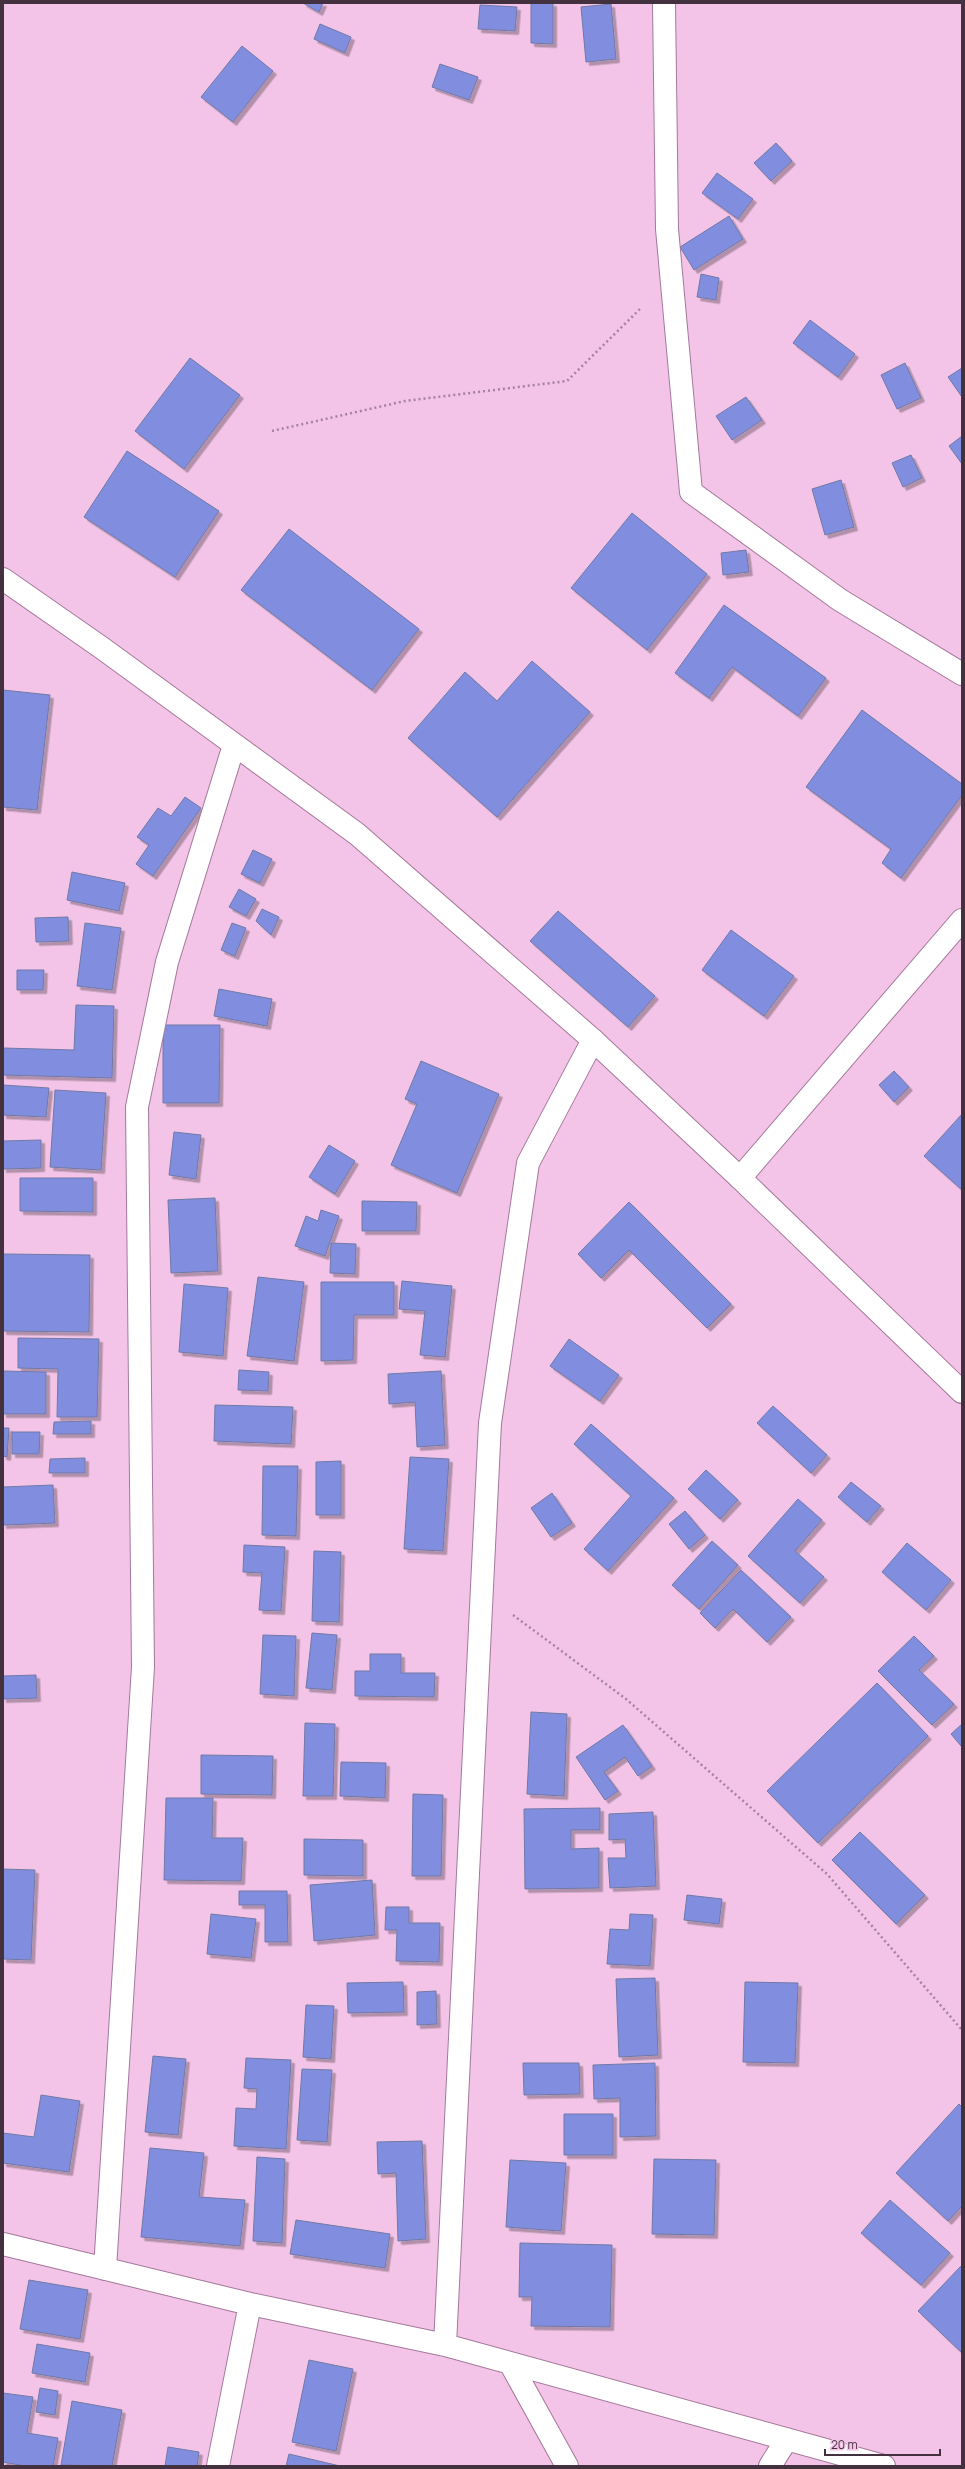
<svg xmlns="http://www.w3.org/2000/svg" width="965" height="2469" font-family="Manrope,sans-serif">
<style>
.building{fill:#818ee0;stroke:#7079a6;filter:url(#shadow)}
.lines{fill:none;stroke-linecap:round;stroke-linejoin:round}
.minor-casing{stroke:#a4799a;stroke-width:24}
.major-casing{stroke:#a4799a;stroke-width:24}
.path{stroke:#a4829c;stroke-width:2.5;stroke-dasharray:2 3;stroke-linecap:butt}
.minor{stroke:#fff;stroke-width:22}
.major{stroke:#fff;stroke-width:22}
</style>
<defs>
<filter id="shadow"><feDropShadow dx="3.5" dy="3.5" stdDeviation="0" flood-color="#0004"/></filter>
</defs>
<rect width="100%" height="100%" fill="#f3c4e7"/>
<!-- building -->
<path class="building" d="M303,3H323L319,12Z
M531,3H553V44L531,43Z
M611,4L616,59L586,62L581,7Z
M480,5L517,7L515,31L478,29Z
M320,24L351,37L345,53L314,39Z
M242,46L273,71L233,122L201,97Z
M440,64L478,77L469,100L432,87Z
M776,143L792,161L771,181L754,163Z
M717,173L753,199L738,219L702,193Z
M729,216L743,239L694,270L680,247Z
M701,274L719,278L716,300L697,297Z
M810,320L855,354L838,377L793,343Z
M190,358L240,395L184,469L135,431Z
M905,363L921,398L897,409L881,375Z
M962,368V397L948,377Z
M746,397L762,420L732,440L716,416Z
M962,436V464L949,446Z
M127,451L219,511L175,577L84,517Z
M911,455L922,478L903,487L892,463Z
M841,480L854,527L825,535L812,489Z
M632,513L707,574L647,650L571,588Z
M289,529L419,629L372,690L241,590Z
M746,550L749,572L723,575L721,553Z
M724,605L826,678L798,716L732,667L709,698L675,673Z
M532,661L590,712L497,817L408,738L465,672L497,701Z
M3,690L50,695L37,810L3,807Z
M862,710L962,784V795L901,878L882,863L891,849L806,787Z
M185,797L201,808L153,876L136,864L149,845L137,837L158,808L171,816Z
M253,850L272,859L260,883L241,874Z
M72,872L125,883L119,911L67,900Z
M239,889L256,899L246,916L229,907Z
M262,909L279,917L271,935L256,921Z
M558,911L655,996L628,1027L530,941Z
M68,917L69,941L36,942L35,918Z
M85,923L121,928L112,990L77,986Z
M232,923L246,928L235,956L221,950Z
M731,930L794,976L764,1016L702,970Z
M17,970H44L43,990H17Z
M219,989L272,999L267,1026L214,1016Z
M76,1005L114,1006L112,1078L3,1075V1048L74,1050Z
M163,1025H220L219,1103H163Z
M421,1061L499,1094L457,1193L391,1165L417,1104L405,1099Z
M894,1071L909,1087L894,1102L879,1085Z
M3,1085L49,1088L46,1117L3,1115Z
M55,1090L106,1093L101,1170L50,1167Z
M962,1114V1190L924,1156Z
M174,1132L201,1135L196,1179L169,1175Z
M41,1140V1168L3,1169V1141Z
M329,1145L355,1161L335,1194L309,1177Z
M20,1178H93V1212L20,1211Z
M215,1198L218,1271L171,1273L168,1200Z
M362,1201L417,1202L416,1231H362Z
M629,1202L731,1304L707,1328L629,1250L601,1278L578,1254Z
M321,1210L339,1216L325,1256L295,1246L306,1216L318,1221Z
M331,1243L356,1244L355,1274L330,1273Z
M3,1254L90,1255L89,1332L3,1331Z
M258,1277L304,1282L294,1361L247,1356Z
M402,1281L452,1286L445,1357L420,1355L425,1311L399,1309Z
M321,1282H394V1315H354L353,1360L321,1361Z
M184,1284L228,1288L223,1356L179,1352Z
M18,1338L99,1339L97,1417H57L58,1369L18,1368Z
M569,1339L619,1375L600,1401L550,1366Z
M239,1370L269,1372L268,1391L238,1390Z
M3,1371L46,1372V1414H3Z
M441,1371L445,1445L417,1447L415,1402L389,1404L388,1374Z
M215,1405L293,1407L291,1444L214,1441Z
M773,1406L827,1455L811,1473L757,1423Z
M91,1421V1434H53L54,1422Z
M591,1424L674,1498L608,1571L584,1549L631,1496L574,1444Z
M3,1428H9L7,1457L3,1456Z
M12,1432H40L39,1454H12Z
M410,1457L449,1459L443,1551L404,1549Z
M85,1458V1473H49L50,1459Z
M341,1461V1515H316V1462Z
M263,1466H298L296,1536L262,1535Z
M706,1470L738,1500L720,1519L688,1489Z
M851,1482L881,1506L867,1522L838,1497Z
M53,1485L55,1523L3,1525V1487Z
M552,1493L572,1523L551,1537L531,1508Z
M798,1499L822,1520L795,1551L824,1577L800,1603L748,1556Z
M685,1511L705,1535L689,1549L669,1524Z
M712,1541L738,1565L699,1609L672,1585Z
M907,1543L951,1580L926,1610L882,1572Z
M244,1545L285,1547L281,1611L259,1610L262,1573L243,1572Z
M314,1551L341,1552L339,1622L312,1621Z
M741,1570L791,1617L767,1642L733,1609L715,1628L700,1613Z
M312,1633L337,1635L332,1690L306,1688Z
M263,1635L296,1636L294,1696L260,1694Z
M914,1636L934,1656L919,1670L954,1704L932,1725L878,1671Z
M370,1654H401V1673H435L434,1697L355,1696V1671H370Z
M36,1675L37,1698L3,1699V1676Z
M877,1683L928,1736L818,1843L767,1791Z
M531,1712L567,1714L564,1796L527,1794Z
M305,1723L335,1724L333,1796H303Z
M962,1724V1747L951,1734Z
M623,1725L652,1766L638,1776L625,1757L604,1772L618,1791L605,1800L576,1757Z
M201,1755L273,1756L272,1795L201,1794Z
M341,1762L386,1763L385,1798L340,1796Z
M413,1794L443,1795L441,1876H412Z
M166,1798H213L212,1838H243L241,1881L164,1880Z
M600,1808V1830H571V1849L599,1848V1888L525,1889L524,1809Z
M653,1812L656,1886L610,1888L608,1858H626L625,1839L609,1840V1814Z
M860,1832L925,1895L896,1924L832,1860Z
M304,1839L363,1840V1876L304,1875Z
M3,1869L35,1870L31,1960L3,1959Z
M372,1880L375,1935L314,1941L310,1885Z
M239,1891H287L288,1942H265V1905H239Z
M687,1895L722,1899L719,1924L684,1920Z
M386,1907H409V1923H440L439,1962L396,1961L397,1930H385Z
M211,1914L256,1919L251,1958L207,1954Z
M630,1914L653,1915L650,1966L607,1964L610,1929L629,1930Z
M655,1978L658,2055L619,2057L616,1979Z
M403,1982L404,2012L348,2013L347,1983Z
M745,1982L798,1983L795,2063L743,2062Z
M436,1991L437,2024L417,2025V1992Z
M306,2005L334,2006L331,2059L303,2057Z
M153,2056L186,2059L178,2135L145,2132Z
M246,2058L291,2060L286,2149L234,2146L236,2108L256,2109L257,2089L244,2088Z
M523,2063H579L580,2094L524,2095Z
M655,2063L656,2136L620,2137V2098L594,2099L593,2065Z
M302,2069L332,2070L327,2142L297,2140Z
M41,2095L80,2101L69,2172L3,2163V2133L34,2137Z
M959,2104L962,2107V2206L948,2221L896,2173Z
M564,2114H613V2155H564Z
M422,2141L426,2239L398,2241L396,2173L378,2174L377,2142Z
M150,2148L204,2153L199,2197L245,2200L240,2246L141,2237Z
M257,2157L285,2159L282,2243L253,2241Z
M654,2159L716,2160L714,2235L652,2234Z
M510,2160L566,2163L561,2231L506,2227Z
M890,2200L950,2253L921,2285L861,2233Z
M296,2220L390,2234L385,2268L290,2254Z
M520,2243L612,2245L610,2327L531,2326L532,2297H519Z
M962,2265V2353L918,2311Z
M29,2280L88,2290L80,2339L20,2329Z
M37,2344L90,2353L85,2382L32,2373Z
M309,2360L353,2369L336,2451L292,2442Z
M40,2388L58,2391L55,2415L36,2412Z
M3,2393L33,2397L27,2433L58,2438L53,2466H25L3,2462Z
M72,2401L122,2410L112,2466L61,2465Z
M168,2447L199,2452L197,2466H165Z
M289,2454L340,2466H286Z"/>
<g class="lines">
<defs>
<path id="minor" d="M664,3L667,229L691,492L840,600L962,674
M740,1178L962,920
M3,2244L250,2304L445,2345L884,2466
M105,2269L143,1667L137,1107L167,962L234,745
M445,2345L490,1423L528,1163L593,1040
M510,2363L567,2466
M218,2466L250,2304
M770,2466L787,2439"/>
<path id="major" d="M3,579L102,648L357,834L593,1040L740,1178L962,1392"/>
</defs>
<!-- minor casing -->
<use href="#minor" class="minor-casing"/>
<!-- major casing -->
<use href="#major" class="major-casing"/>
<!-- path -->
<path class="path" d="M272,431L405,401L567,381L642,307
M513,1615L626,1699L827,1874L962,2030"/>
<!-- minor -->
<use href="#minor" class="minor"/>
<!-- major -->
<use href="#major" class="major"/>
</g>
<!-- border -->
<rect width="965" height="2469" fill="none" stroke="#44313f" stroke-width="8"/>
<!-- scale -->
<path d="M825 2449v6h115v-6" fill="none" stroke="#44313f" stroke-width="2"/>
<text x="831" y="2449" font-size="12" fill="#44313f" stroke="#f3c4e7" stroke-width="3" paint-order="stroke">20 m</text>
</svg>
